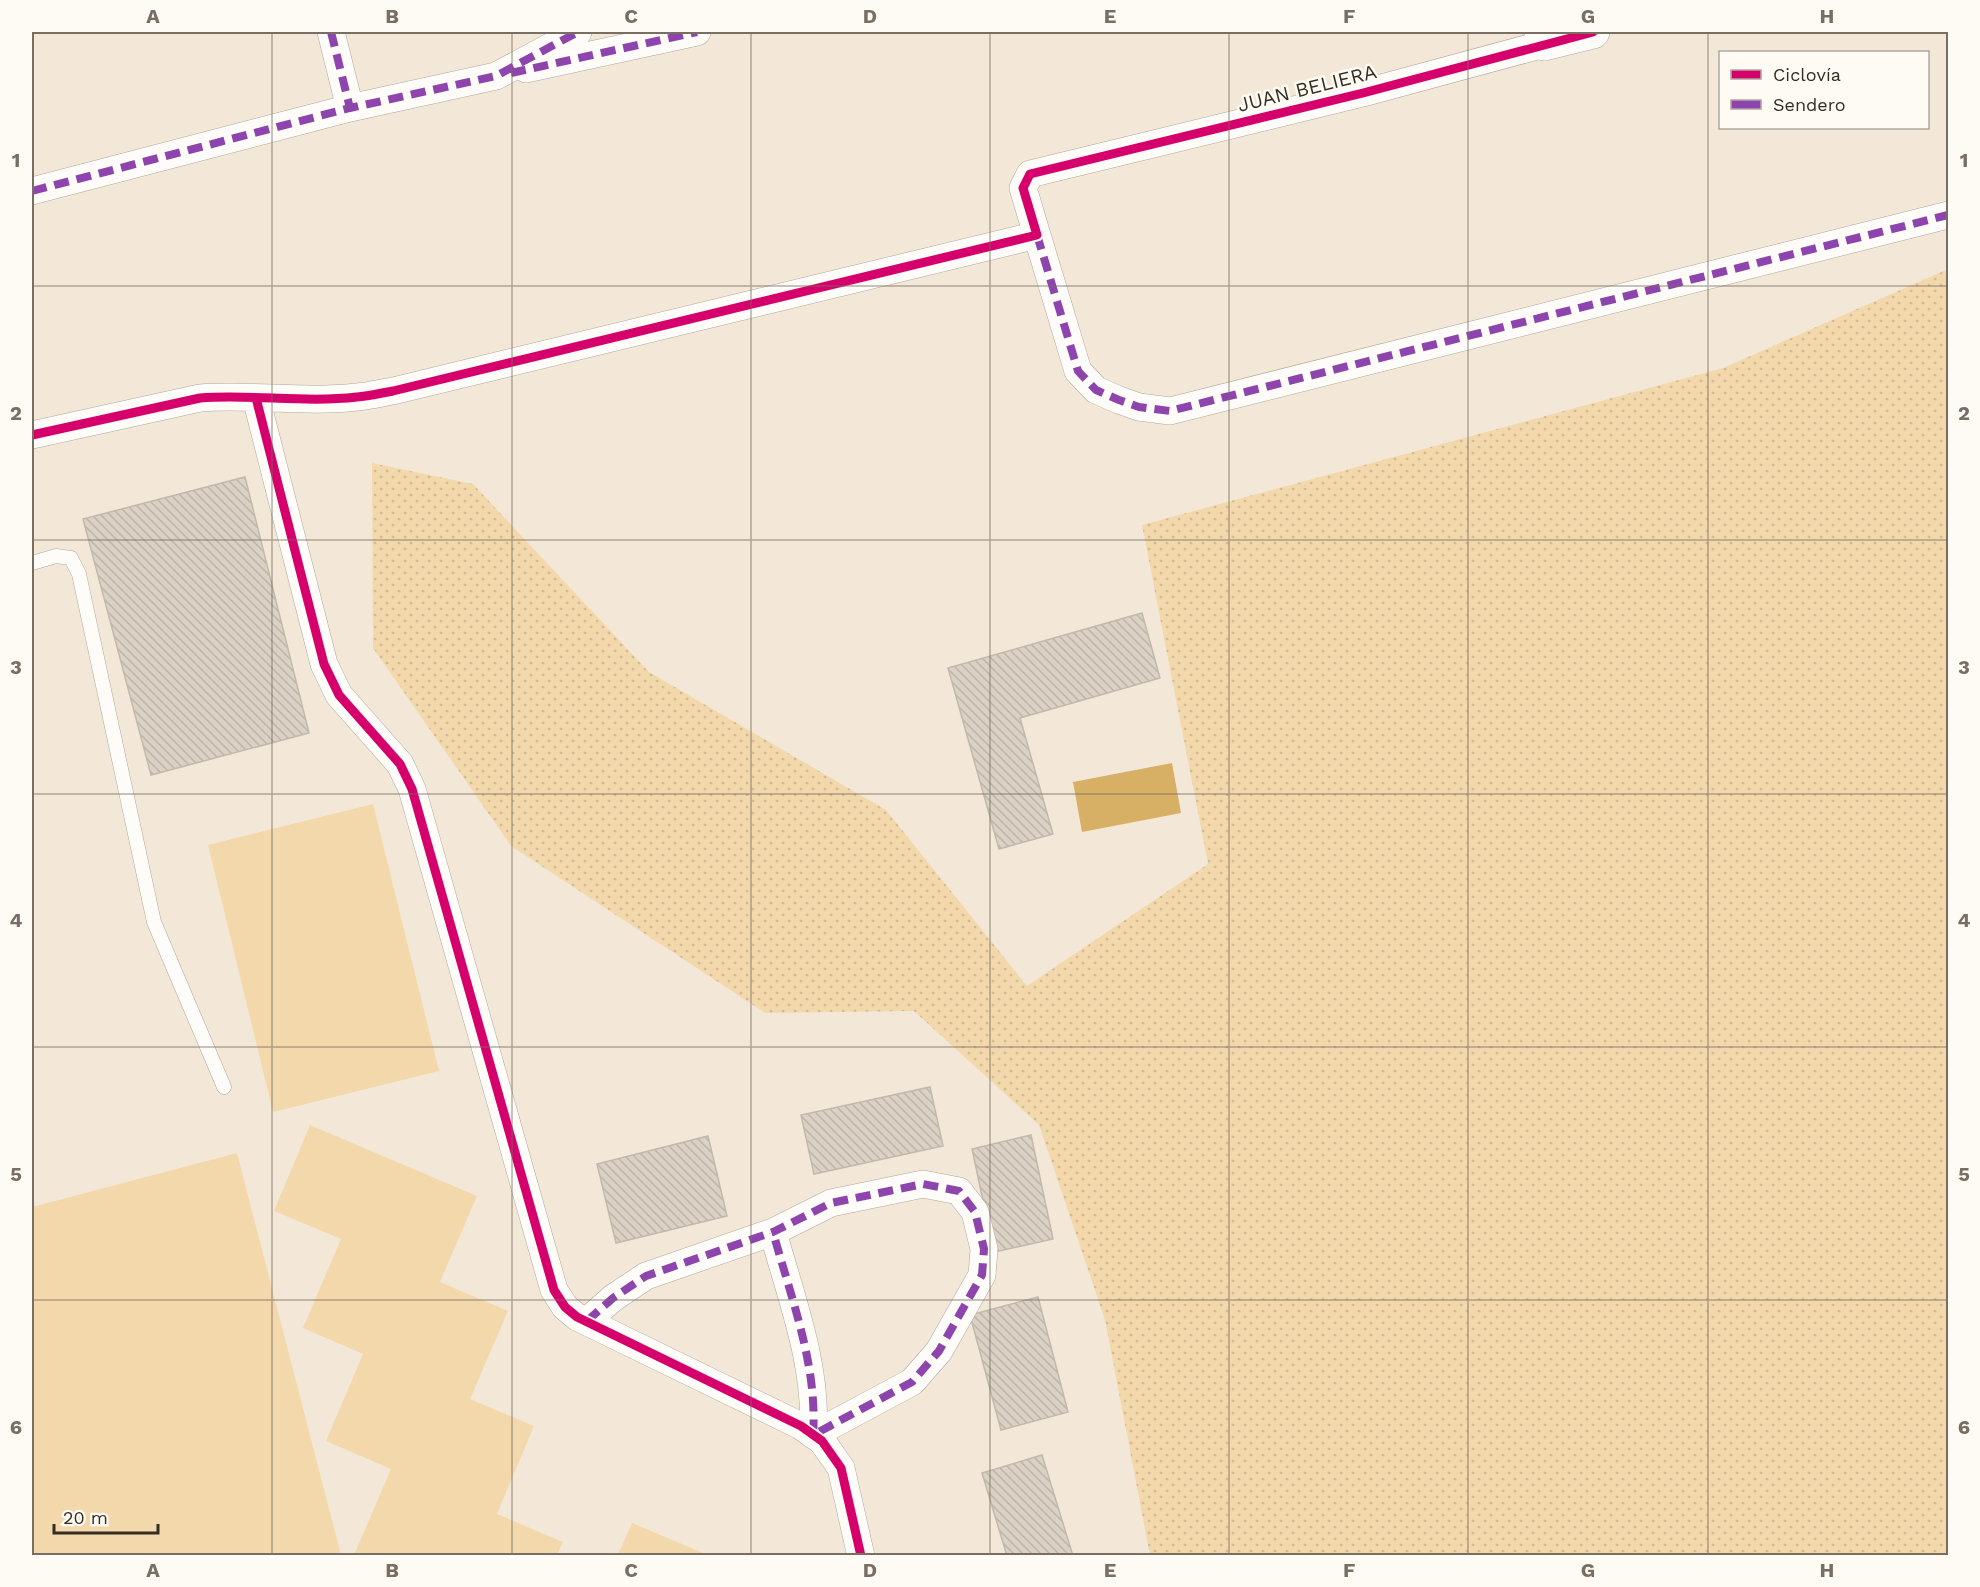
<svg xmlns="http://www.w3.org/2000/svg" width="1980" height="1587" font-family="'Work Sans',sans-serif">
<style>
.grass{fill:url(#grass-dots)}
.park{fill:#f3d8ac}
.water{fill:#d7af65}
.building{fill:url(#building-back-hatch);stroke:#c1b9ac;stroke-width:1.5}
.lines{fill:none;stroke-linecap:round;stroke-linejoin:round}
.lane-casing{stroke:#b1a89b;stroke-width:15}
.street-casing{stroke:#b1a89b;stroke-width:28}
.secondary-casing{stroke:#b1a89b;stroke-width:34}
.lane{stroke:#fdfcf9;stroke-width:14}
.street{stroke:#fdfcf9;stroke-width:27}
.secondary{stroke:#fdfcf9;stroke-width:33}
.quiet{stroke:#8e44ad;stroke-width:8;stroke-dasharray:15 8;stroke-linecap:butt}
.cycleway-casing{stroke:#fefaf4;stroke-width:13}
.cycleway{stroke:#d6006c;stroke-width:9}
.grid{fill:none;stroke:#786e61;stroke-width:1.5;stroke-opacity:0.55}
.labels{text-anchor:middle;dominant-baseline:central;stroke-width:5;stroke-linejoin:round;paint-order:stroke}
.street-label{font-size:20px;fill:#352d21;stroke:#fefaf4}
.neatline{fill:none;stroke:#786e61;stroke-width:2}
.grid-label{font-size:20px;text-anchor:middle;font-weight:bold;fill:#786e61}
</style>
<defs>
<pattern id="grass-dots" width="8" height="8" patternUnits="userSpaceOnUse" patternTransform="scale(1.5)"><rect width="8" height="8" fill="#f3d8ac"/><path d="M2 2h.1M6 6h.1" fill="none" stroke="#d1ba94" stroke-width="1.8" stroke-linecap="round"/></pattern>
<pattern id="building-back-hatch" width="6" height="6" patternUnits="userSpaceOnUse" patternTransform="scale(1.5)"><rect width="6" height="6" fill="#dbd2c5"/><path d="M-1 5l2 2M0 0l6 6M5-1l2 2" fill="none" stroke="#bdb5a9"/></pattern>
</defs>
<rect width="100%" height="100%" fill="#f3e8d7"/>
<!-- grass -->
<path class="grass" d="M1948,269V1555H1150L1105,1320L1039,1125L914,1011L765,1013L511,846L373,648L372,463L473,484L649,672L886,810L1027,986L1208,864L1142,525L1723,368Z"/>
<!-- park -->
<path class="park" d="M373,804L439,1071L273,1112L208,845Z
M310,1125L477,1196L440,1282L508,1311L470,1399L534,1426L497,1514L563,1542L557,1555H354L391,1469L326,1441L363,1354L303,1328L341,1239L274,1211Z
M237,1153L341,1555H33L32,1207Z
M632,1523L708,1555H618Z"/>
<!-- water -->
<path class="water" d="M1172,763L1181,813L1082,832L1073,782Z"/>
<!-- building -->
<path class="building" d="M245,477L309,733L151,775L83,519Z
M1142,613L1160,678L1020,718L1053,834L999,849L948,668Z
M930,1087L943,1146L814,1174L801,1115Z
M1031,1135L1053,1239L994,1252L972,1149Z
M708,1136L727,1216L616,1243L597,1164Z
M1038,1297L1068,1412L1001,1430L970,1315Z
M1042,1455L1073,1556H1007L982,1473Z"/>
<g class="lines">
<defs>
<path id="lane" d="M32,563L56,556L71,558L79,574L154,922L224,1087"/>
<path id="street" d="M331,32L350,108
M526,69L697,32
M32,191L350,108L496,76L578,32
M1037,235L1078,371L1096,390L1119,400L1139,407L1170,411L1948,215
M256,398L324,664L339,695L400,764L412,789L554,1290L565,1307L577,1317L801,1426L822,1441L841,1468L861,1556
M32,435L200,398C252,394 305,403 357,397C369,396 381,393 393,391L1037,235L1023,188L1030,174L1363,93L1544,44
M587,1321L613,1298L646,1276L773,1232L831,1203L923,1184L959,1191L975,1212L984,1249L982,1275L939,1351L912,1382L813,1435C818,1366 791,1298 773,1232"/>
<path id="secondary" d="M1541,32L1544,44L1593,32"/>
</defs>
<!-- lane casing -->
<use href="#lane" class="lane-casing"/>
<!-- street casing -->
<use href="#street" class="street-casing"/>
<!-- secondary casing -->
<use href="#secondary" class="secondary-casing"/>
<!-- lane -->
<use href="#lane" class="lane"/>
<!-- street -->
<use href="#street" class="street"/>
<!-- secondary -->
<use href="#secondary" class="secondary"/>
<!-- quiet -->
<path class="quiet" d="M331,32L350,108
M511,73L697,32
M32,191L350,108L496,76L578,32
M1037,235L1078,371L1096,390L1119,400L1139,407L1170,411L1948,215
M587,1321L613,1298L646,1276L773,1232L831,1203L923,1184L959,1191L975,1212L984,1249L982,1275L939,1351L912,1382L813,1435C818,1366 791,1298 773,1232"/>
<defs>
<path id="cycleway" d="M256,398L324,664L339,695L400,764L412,789L554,1290L565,1307L577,1317L801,1426L822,1441L841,1468L861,1556
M32,435L200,398C252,394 305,403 357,397C369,396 381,393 393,391L1037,235L1023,188L1030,174L1363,93L1593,32"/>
</defs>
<!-- cycleway casing -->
<use href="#cycleway" class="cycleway-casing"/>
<!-- cycleway -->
<use href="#cycleway" class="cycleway"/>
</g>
<!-- grid -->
<path class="grid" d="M272,32V1556M512,32V1556M751,32V1556M990,32V1556M1229,32V1556M1468,32V1556M1708,32V1556M32,286H1948M32,540H1948M32,794H1948M32,1047H1948M32,1300H1948"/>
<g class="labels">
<!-- street labels -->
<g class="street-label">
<text transform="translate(1307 88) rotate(-14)">JUAN BELIERA</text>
</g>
</g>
<!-- border -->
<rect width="1980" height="1587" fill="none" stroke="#fefaf4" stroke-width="66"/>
<!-- legend -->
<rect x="1719" y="51" width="210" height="78" fill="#fefaf4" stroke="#aea8a0" stroke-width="1.5"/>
<rect x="1731" y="70" width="30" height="9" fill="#d6006c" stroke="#aea8a0" stroke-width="1.5"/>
<text x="1773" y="81" font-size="18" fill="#352d21">Ciclovía</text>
<rect x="1731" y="100" width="30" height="9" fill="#8e44ad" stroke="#aea8a0" stroke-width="1.5"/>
<text x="1773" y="111" font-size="18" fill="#352d21">Sendero</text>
<!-- scale -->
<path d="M54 1524v9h104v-9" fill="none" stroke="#352d21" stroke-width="3"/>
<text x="63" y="1524" font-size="18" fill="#352d21" stroke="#fefaf4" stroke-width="4.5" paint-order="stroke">20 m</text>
<rect x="33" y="33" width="1914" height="1521" class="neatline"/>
<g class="grid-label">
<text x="153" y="23">A</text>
<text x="392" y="23">B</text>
<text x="631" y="23">C</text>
<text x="870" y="23">D</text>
<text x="1110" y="23">E</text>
<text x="1349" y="23">F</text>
<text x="1588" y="23">G</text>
<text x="1827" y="23">H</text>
<text x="16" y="167">1</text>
<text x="1964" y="167">1</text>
<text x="16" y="420">2</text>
<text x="1964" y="420">2</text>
<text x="16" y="674">3</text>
<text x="1964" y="674">3</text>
<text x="16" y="927">4</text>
<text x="1964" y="927">4</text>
<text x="16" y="1181">5</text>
<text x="1964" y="1181">5</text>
<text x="16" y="1434">6</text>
<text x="1964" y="1434">6</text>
<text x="153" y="1577">A</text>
<text x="392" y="1577">B</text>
<text x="631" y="1577">C</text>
<text x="870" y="1577">D</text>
<text x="1110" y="1577">E</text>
<text x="1349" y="1577">F</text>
<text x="1588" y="1577">G</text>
<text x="1827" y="1577">H</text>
</g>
</svg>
